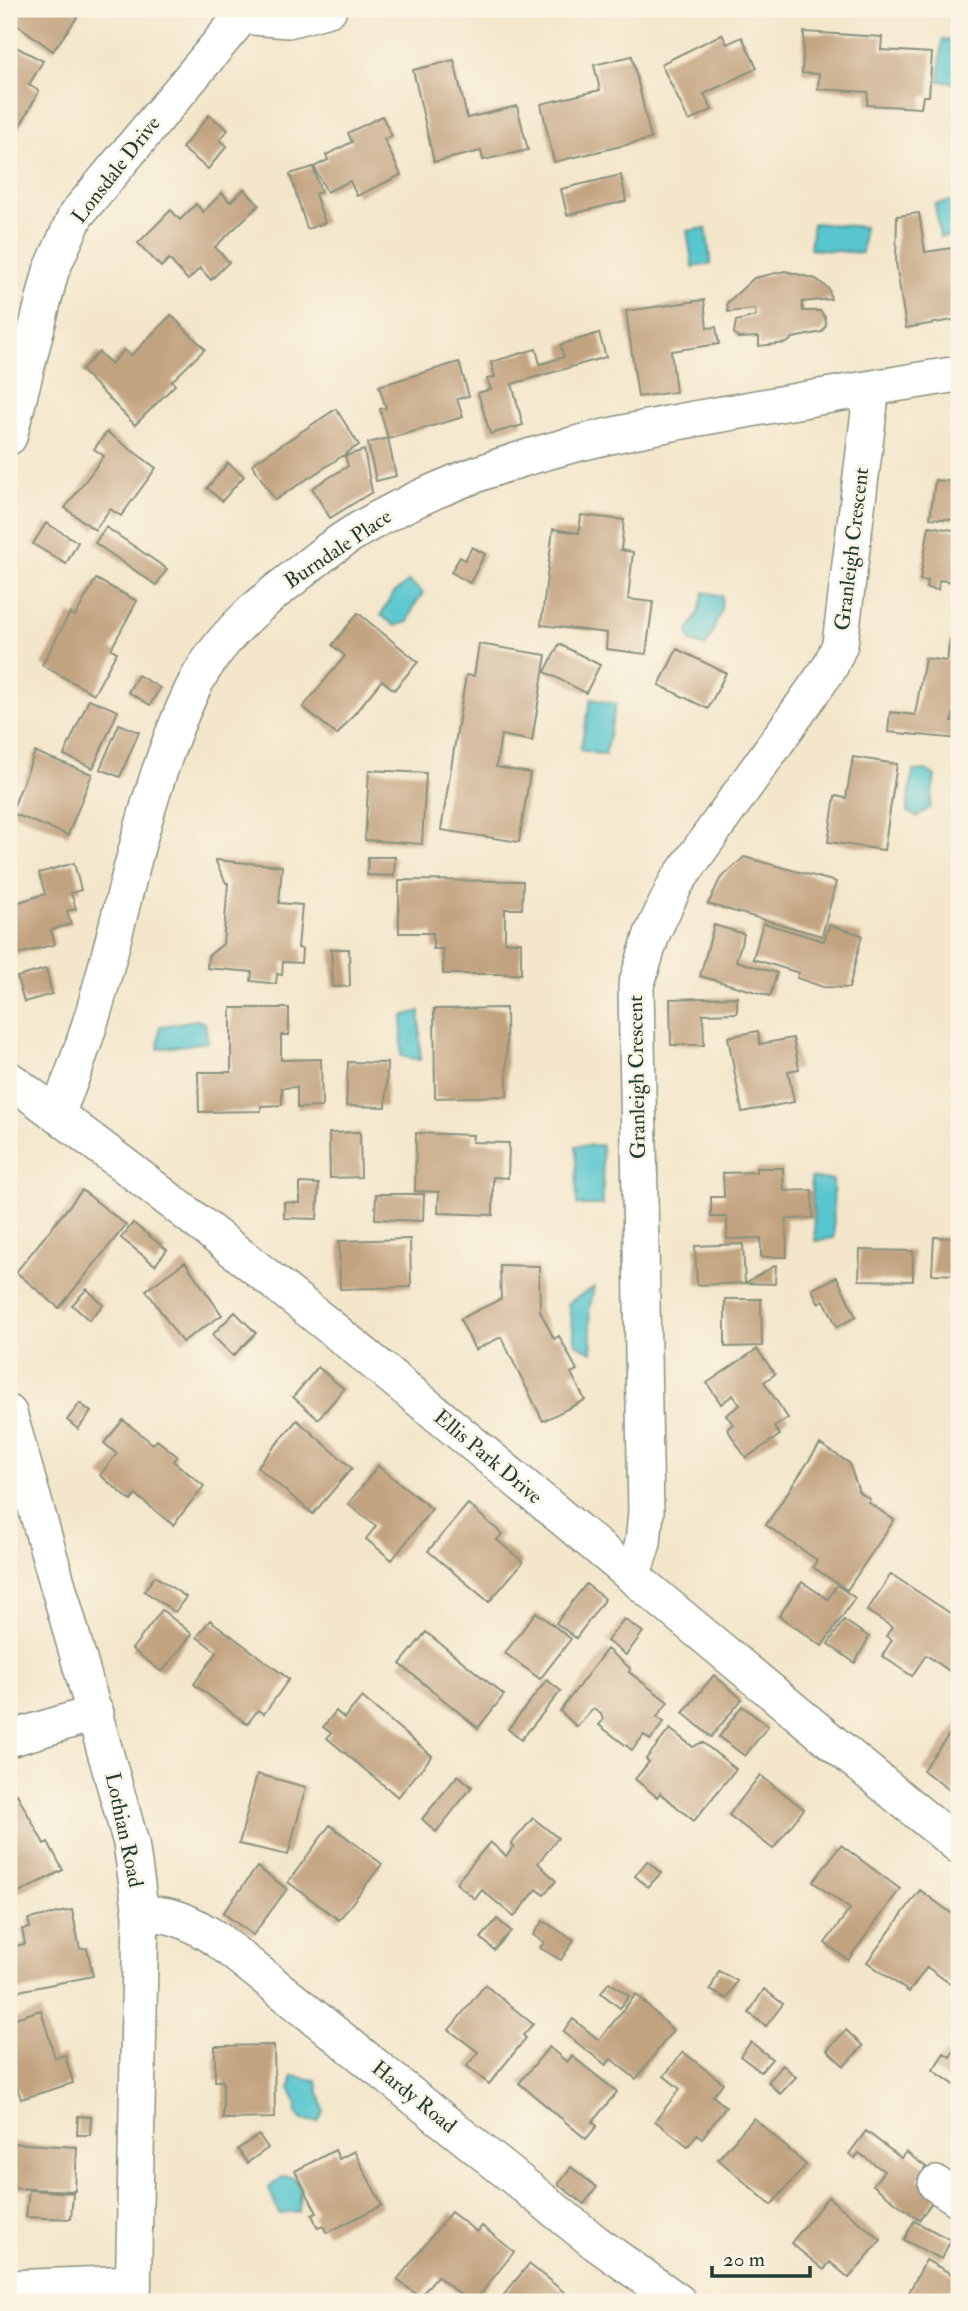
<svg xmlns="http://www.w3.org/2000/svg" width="968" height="2311" font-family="'IM FELL Double Pica',serif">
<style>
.water{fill:#59c6cf;stroke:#3c8282;stroke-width:2}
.building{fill:#c2a380}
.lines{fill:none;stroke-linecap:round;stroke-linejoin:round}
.minor-casing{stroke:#89927f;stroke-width:38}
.minor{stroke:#fff;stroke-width:35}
.labels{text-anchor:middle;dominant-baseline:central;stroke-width:5;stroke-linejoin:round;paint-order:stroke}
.street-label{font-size:21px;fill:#1f3d34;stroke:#fcf5e5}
</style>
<rect width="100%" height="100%" fill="#fcf5e5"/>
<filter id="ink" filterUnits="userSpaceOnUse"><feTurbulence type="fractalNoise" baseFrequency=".0143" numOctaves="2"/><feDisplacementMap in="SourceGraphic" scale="14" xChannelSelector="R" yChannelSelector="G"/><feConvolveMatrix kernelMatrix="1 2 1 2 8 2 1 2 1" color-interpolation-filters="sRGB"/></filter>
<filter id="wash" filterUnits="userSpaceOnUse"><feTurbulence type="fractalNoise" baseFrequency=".00686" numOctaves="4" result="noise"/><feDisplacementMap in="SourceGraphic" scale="28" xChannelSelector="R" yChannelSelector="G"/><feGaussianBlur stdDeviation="1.57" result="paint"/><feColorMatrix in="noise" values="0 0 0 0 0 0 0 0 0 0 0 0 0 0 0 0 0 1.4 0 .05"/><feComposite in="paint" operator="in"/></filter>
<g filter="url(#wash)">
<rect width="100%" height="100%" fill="#f3e6ca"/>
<!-- water -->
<path class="water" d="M942,40L959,41V83L939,81Z
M959,200V235L940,237L935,204Z
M813,223L864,227L862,253L810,249Z
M706,228L711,264L693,267L687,231Z
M409,581L423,593L414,606L408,622L395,626L381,615L392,595Z
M704,592L722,596L721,612L706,647L691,642L688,631L699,612Z
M591,699L616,704L605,755L580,750Z
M926,770L935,776L930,807L917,817L907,811L913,771Z
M420,1011V1060L401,1056L403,1016Z
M196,1020L205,1023L208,1042L158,1049L160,1026Z
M602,1145L603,1205H577L576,1146Z
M811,1178L833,1180L834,1238L815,1241Z
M594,1287L589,1311L592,1352L576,1344L568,1303Z
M293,2076L316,2080L324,2111L318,2122L302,2120L296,2113L297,2103L290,2088Z
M283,2176L295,2178L300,2188L299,2212L279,2214L269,2188Z"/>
<g id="blocks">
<!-- building -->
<path class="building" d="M21,9H83L53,51L12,21Z
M804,32L882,37L881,50L932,53L929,96H923L921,108L867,105L868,92L818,89L819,74L802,73Z
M722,34L727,44L742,37L757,68L704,94L712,110L689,121L661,64Z
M10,44L43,61L29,85L39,91L9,147Z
M632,56L651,139L554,162L541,104L600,90L594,65Z
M454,60L467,118L517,106L528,150L483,160L481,151L434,162L413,70Z
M209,115L228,130L220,140L227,146L208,169L182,148Z
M382,116L392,136L384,139L401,175L357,196L350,181L327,192L314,167L328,160L326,155L352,142L348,133Z
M313,167L321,192L315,194L325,223L307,229L290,174Z
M621,175L626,201L567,215L561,189Z
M244,189L259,205L215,247L229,262L211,280L200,268L188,280L169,259L161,267L138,243L171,210L180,220L196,204L203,212L222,193L230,202Z
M919,213L925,252L959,247V319L906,328L896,263L897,216Z
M785,271L816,279L829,289L831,299L802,302L803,311H820L825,317L826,325L822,332L793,338L787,343L759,346V337L738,338L734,333L736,321L756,316L755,309L728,312L727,303L754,278Z
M704,300L707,328L716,327L719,344L671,351L676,392L638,397L626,311Z
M171,315L205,349L172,381L175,385L135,425L81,370L99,352L111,364L124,350L131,356Z
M599,333L606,357L512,384L523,425L490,434L478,393L491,389L487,379L495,377L491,362L536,349L540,364L564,357L560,345Z
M459,362L469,396L457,399L463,417L388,439L380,409L386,408L379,386Z
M336,409L359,445L275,500L252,464Z
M107,432L156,468L121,516L110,509L95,530L65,508L104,456L94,449Z
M388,438L396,476L376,481L368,443Z
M364,450L372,492L330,518L312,488L348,466L345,456Z
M228,463L244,476L222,501L207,488Z
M935,480L959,482L957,520L930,518Z
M581,515L624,520L621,550L633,552L628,599L653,602L646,654L606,649L607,633L541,625L553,529L579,533Z
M46,523L78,542L66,564L33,544Z
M929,526L959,531V583L939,580L938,590L926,588L928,581L920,580Z
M106,527L167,569L156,585L95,543Z
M472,547L485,554L470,583L451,572L460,557L465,560Z
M96,579L137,601L111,649L117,652L94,694L42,665L70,613L75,616Z
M358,613L418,662L394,690L382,680L337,735L303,707L345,656L332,645Z
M959,639V716L953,715L952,721L959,722V739L888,732L890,712L915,715L925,658L947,661L950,640Z
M479,644L546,655L532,741L501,735L496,767L530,773L519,842L441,830L466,675L474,676Z
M559,644L600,665L586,693L545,672Z
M677,649L726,673L708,709L659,685Z
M138,675L160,688L150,705L128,692Z
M89,699L118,711L93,768L64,755Z
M119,724L139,732L120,777L100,769Z
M35,752L92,774L68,835L11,813Z
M853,757L897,764L884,850L828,842L835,796L846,798Z
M369,770L426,773L422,844L365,840Z
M368,857H395L394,876L367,875Z
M744,857L836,882L822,936L708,904L720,879Z
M215,860L282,866L279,903L302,905L298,948L302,949L301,963L283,962L282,975L277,974L276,984L251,981L252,972L207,968L208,956L223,944L228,883H226Z
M74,863L81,890L71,893L76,909L67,911L71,924L51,930L55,944L9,957V905L45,894L39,873Z
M399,880L523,881L522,909H505V942H521V974H443V949H433V933H399Z
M763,923L824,941L829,925L862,935L849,988L823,987L797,978L799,973L753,959Z
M714,925L744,934L736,961L777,973L770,996L700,976Z
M331,949H349L350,986L333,987Z
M46,969L52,994L24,1002L17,977Z
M737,997V1013L703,1014L704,1045H671L670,999Z
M231,1008H289V1035H281V1060L321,1059L322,1107L297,1108V1087L282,1088V1105L261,1106V1111L199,1112L198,1072H231Z
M506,1008L507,1096L435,1098L434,1009Z
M758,1031L760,1044L793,1038L799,1069L788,1071L794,1102L742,1112L728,1037Z
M348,1062L387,1063L386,1107L346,1106Z
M360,1132L361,1177L330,1178L329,1133Z
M416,1133L473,1135L472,1142L509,1143L508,1178L493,1177V1215L438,1213L439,1192L415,1191Z
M756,1168H783L784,1191L812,1190L813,1218L786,1219L787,1257H761V1238L727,1239V1217H711V1197H724L723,1173L756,1172Z
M300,1183L319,1184L317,1219L284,1218V1202L300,1203Z
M82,1190L126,1225L59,1308L16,1272Z
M376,1194H424L423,1221L375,1219Z
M133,1223L167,1250L155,1265L121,1238Z
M934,1237L954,1238V1253L959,1254V1275L932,1274Z
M410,1239L411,1287L340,1289L339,1241Z
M743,1244L745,1283L697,1285L695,1246Z
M860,1250L913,1251V1281L859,1280Z
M185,1262L222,1315L182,1342L146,1290Z
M500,1265L539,1266L540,1311L554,1339L559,1336L577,1370L571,1373L585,1400L543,1421L501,1337L475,1350L460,1319L501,1299Z
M776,1265L775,1284L745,1283Z
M837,1277L856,1317L837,1327L824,1300L818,1303L812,1289Z
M87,1289L103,1305L89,1320L72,1305Z
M725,1299H761L762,1346L725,1347Z
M235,1312L256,1333L233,1356L212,1335Z
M757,1349L775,1374L764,1382L788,1418L774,1427L780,1435L746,1458L727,1429L733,1424L726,1415L740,1405L733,1395L721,1404L707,1383Z
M318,1367L344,1389L318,1419L293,1397Z
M80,1403L91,1412L78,1429L67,1420Z
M123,1420L153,1444L157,1440L177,1456L173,1461L204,1486L173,1525L136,1495L131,1501L100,1475L117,1454L104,1443Z
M297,1420L352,1468L313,1514L257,1467Z
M820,1444L849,1463L859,1492L870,1499L868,1502L894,1520L847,1590L813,1567L817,1560L766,1525Z
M378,1466L432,1509L392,1560L366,1539L376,1526L348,1504Z
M468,1504L502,1534L497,1540L523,1562L489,1602L428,1551Z
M891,1574L959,1619V1660L951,1672L926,1655L912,1676L882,1656L892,1640L886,1636L892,1627L867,1611Z
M155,1576L186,1597L175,1612L144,1591Z
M802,1582L828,1599L837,1585L855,1598L822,1646L779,1616Z
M586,1584L605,1599L576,1638L556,1623Z
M162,1610L192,1634L162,1672L132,1649Z
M536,1612L571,1639L540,1679L505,1653Z
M624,1619L643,1632L626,1655L607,1641Z
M210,1620L289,1679L264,1714L258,1710L247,1724L194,1684L217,1652L197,1637Z
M844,1620L869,1637L855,1663L828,1644Z
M426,1632L504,1695L478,1728L400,1664Z
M607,1649L630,1668L629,1672L668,1702L657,1717L664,1722L650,1740L644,1735L632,1750L599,1725L603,1720L601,1714L593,1709L577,1727L560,1711Z
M714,1675L742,1699L711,1737L683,1713Z
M547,1680L561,1691L521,1740L508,1729Z
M362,1697L432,1756L398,1797L327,1738L331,1733L323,1727L336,1711L344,1718Z
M742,1706L768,1726L745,1756L719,1737Z
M959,1721V1790L956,1795L923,1770Z
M670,1729L693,1747L702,1742L736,1769L694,1821L660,1793L657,1797L635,1779L649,1762L646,1759Z
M257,1774L306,1787L288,1855L239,1844Z
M458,1775L472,1787L436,1832L422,1819Z
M760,1775L804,1809L773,1849L729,1815Z
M17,1794L44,1844L48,1842L63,1870L9,1898V1799Z
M533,1818L558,1838L538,1863L556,1881L544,1895L537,1889L514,1917L482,1890L475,1899L456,1883L490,1842L506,1856L514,1846L511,1844Z
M330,1825L382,1864L339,1920L288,1882Z
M841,1845L900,1889L848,1960L825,1943L850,1909L813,1882Z
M647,1861L661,1873L648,1887L635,1876Z
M257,1867L287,1889L253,1935L223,1913Z
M920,1890L959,1919V1983L956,1988L927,1967L909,1992L867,1962Z
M72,1910L80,1949L87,1948L93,1976L9,1993V1947L25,1944L22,1929L30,1928L28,1919Z
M497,1919L511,1931L494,1950L481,1938Z
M543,1921L574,1940L561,1960L540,1948L544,1942L533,1935Z
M719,1971L737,1981L727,1999L710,1990Z
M609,1982L629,1996L620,2008L601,1993Z
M485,1985L533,2024L523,2035L526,2038L489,2084L467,2066L478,2052L449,2030Z
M764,1989L783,2004L766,2026L749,2013Z
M636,1994L673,2030L636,2079L611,2059L606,2065L563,2032L573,2019L599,2040Z
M41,2010L55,2058L65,2055L73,2083L21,2099L17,2088L9,2091V2020Z
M846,2030L863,2046L844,2066L827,2050Z
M751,2042L772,2059L761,2072L740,2056Z
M959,2043V2088L933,2070L944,2053L950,2057Z
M274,2045L275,2118L223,2119V2081H215V2046Z
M549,2047L567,2062L572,2056L617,2092L592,2122L597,2126L586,2139L519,2083Z
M683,2052L723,2083L713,2096L726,2107L702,2138L697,2134L688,2146L655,2121L680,2089L664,2076Z
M783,2065L796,2077L780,2094L768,2082Z
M78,2116L91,2117L90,2135H77Z
M754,2118L806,2165L771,2205L718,2159Z
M866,2131L901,2158L906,2152L926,2167L918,2179L938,2194L919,2220L873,2185L884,2171L859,2153L855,2158L849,2154Z
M259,2135L268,2148L247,2163L238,2149Z
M9,2143L77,2147L75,2191L9,2188Z
M335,2150L339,2159L354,2151L382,2205L327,2233L323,2226L318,2228L312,2215L317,2213L295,2171Z
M571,2167L597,2187L584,2204L558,2184Z
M29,2190L73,2193L71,2219L26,2217Z
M828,2197L881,2240L849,2278L830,2262L824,2270L791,2243Z
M451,2212L477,2232L482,2226L514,2252L474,2302H469L437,2276L420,2297L397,2280Z
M914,2221L951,2240L941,2259L904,2240Z
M926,2260L959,2278V2302H919L921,2299L909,2292Z
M529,2264L569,2296L564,2302H498Z"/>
</g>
</g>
<g filter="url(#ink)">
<use href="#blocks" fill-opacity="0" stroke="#89927f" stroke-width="2"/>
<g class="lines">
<defs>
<path id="minor" d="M242,16L288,20L329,9
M9,437L51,271L76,215L248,9
M9,1079C337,1319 643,1590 959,1846
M57,1113C117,978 128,824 192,690C213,645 253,608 292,579C314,561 336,543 360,529C477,460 608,433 740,411C813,398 886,385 959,374
M9,1413L131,1843L141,1914L133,2302
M633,1574L643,1543L646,1512L636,986L652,934L676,883L830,667L840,644L872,388
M9,1739L96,1713
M141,1914C172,1912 192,1923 218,1940L596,2243L679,2302
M936,2184L959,2199
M9,2288L133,2283"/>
</defs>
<!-- minor casing -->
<use href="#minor" class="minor-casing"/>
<!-- minor -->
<use href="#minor" class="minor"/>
</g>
</g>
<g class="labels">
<!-- street labels -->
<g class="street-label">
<text transform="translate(116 170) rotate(-52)">Lonsdale Drive</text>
<text transform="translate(338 549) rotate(-34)">Burndale Place</text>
<text transform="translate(852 549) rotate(-83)">Granleigh Crescent</text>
<text transform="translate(637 1077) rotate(-91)">Granleigh Crescent</text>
<text transform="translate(488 1457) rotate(40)">Ellis Park Drive</text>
<text transform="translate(124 1830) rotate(78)">Lothian Road</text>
<text transform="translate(414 2097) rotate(39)">Hardy Road</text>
</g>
</g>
<!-- margin -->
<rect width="968" height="2311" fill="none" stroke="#fcf5e5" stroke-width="35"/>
<!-- scale -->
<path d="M712 2266v10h98v-10" fill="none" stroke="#1f3d34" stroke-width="3.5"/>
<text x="723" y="2266" font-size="21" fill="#1f3d34" stroke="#fcf5e5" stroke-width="5" paint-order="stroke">20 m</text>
</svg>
